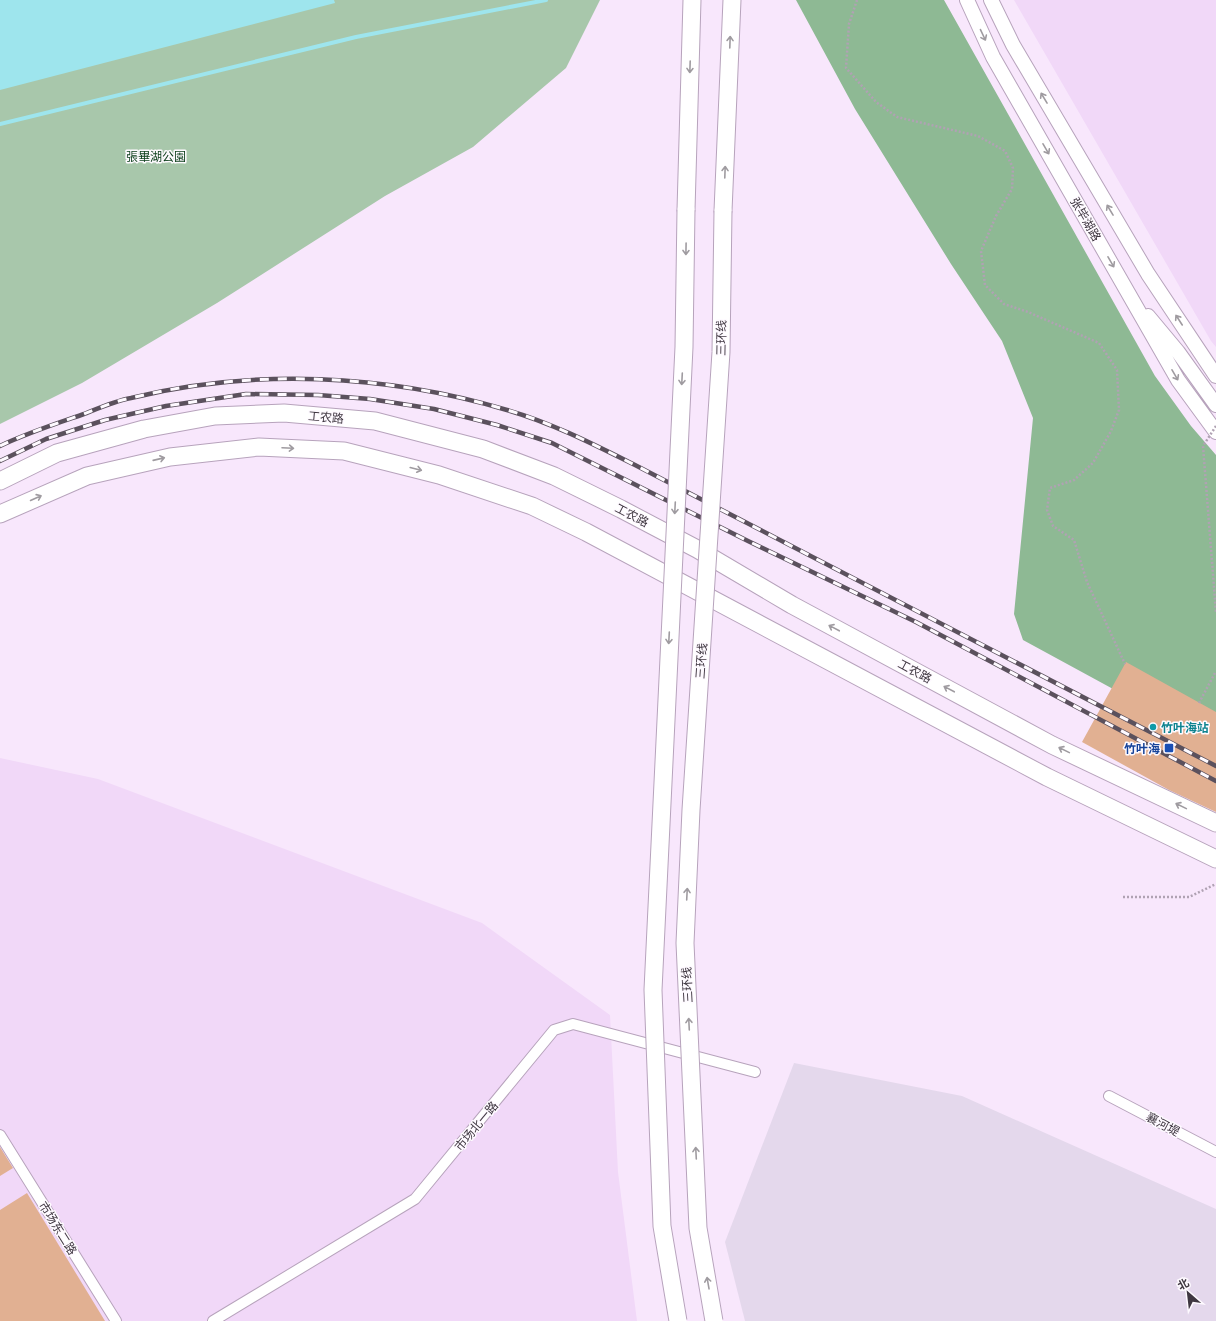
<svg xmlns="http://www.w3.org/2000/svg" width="1216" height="1321" font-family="Lato,'Noto Sans SC',sans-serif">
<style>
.built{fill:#f1d8f8}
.industrial{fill:#e4d8ec}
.green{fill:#a8c7ab}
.forest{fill:#8eb994}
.water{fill:#9ee5ed}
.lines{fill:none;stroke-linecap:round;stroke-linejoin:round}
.stream{stroke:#9ee5ed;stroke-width:4}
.building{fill:#e1b092}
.minor-casing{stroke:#b7a3bc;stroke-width:12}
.secondary-casing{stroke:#b7a3bc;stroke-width:16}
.trunk-casing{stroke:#b7a3bc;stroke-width:19}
.path{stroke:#b0a2b3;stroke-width:2.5;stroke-dasharray:2 2;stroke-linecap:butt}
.minor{stroke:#fff;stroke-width:10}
.secondary{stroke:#fff;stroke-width:14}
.trunk{stroke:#fff;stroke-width:17}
.rail-casing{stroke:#5b515d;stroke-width:4.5}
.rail{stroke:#fefaff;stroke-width:3;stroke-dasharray:9;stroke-linecap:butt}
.trunk-bridge-casing{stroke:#b7a3bc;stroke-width:19;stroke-linecap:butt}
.path-bridge{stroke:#b0a2b3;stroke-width:2.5;stroke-dasharray:2 2;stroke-linecap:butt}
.trunk-bridge{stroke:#fff;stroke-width:17}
.oneway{stroke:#9f9ba0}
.culture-dot{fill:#0f9aa8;stroke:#fefaff;stroke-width:1.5}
.transit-dot{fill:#1a4fb4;stroke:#fefaff;stroke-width:1.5}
.labels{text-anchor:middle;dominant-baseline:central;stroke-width:3;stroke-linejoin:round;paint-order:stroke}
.park-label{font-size:12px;fill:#083b17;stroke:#fefaff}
.street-label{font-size:12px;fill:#3f3741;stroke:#fefaff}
.culture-label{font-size:12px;font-weight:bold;fill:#0d838f;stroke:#fefaff;text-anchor:start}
.transit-label{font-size:12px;font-weight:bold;fill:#164399;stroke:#fefaff;text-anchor:end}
</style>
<rect width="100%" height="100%" fill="#f8e7fc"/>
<!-- built -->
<path class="built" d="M1014,0H1216V347L1211,341Z
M0,758L98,779L482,923L610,1015L618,1172L637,1321H0Z"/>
<!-- industrial -->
<path class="industrial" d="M794,1063L962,1096L1216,1209V1321H745L725,1242Z"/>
<!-- green -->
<path class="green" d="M0,0H600L566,68L473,147L385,196L217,303L82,383L0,424Z"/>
<!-- forest -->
<path class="forest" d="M796,0H944L1155,376L1191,426L1216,455V745L1023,640L1014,614L1033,418L1002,341L951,264L855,109Z"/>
<!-- water -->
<path class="water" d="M0,0H334L335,3L0,90Z"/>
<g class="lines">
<!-- stream -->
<path class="stream" d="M0,124L356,37L546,0"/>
</g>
<!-- building -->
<path class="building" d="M1126,662L1216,712V812L1169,790L1082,742Z
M0,1147L13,1168L0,1176Z
M27,1193L105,1321H0V1210Z"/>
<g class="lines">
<defs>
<path id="minor" d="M1109,1096L1216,1152
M0,1135L116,1321
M213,1321L415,1199L554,1030L573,1024L755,1072"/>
<path id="secondary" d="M967,0L993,57L1178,380L1216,432
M991,0L1013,45L1148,274L1216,376
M1148,316L1178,352L1216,405"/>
<path id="trunk" d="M686,210L692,0
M723,211L732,0
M0,481L57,453L144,429L215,416L284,413L375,421L483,449L554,476L621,509L697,549L792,605L1052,745L1216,823
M0,514L87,476L170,457L259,447L344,451L439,475L532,506L586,532L1047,777L1216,859"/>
</defs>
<!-- minor casing -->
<use href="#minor" class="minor-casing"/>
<!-- secondary casing -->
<use href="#secondary" class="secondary-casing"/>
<!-- trunk casing -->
<use href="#trunk" class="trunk-casing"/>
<!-- path -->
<path class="path" d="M857,0L849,24L846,68L876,102L897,117L978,136L1005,151L1013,168L1012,189L996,216L981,251L985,285L1004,304L1028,312L1099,343L1117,370L1119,410L1111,431L1093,463L1074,480L1050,488L1047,510L1053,526L1074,540L1087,582L1125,664
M1199,703L1216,671
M1123,897H1189L1216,884"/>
<!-- minor -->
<use href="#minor" class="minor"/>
<!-- secondary -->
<use href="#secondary" class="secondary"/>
<!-- trunk -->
<use href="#trunk" class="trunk"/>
<defs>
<path id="rail" d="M0,446C27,433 55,424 84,414C99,408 115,401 131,398C253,368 386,374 507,410C552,423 593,444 635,465L1216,766
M0,461L46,439L105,420L166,406L246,394L318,395L370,399L434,409L497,425L552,443L748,541L916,622L1216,781"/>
</defs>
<!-- rail casing -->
<use href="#rail" class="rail-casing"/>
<!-- rail -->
<use href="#rail" class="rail"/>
<defs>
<path id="trunk-bridge" d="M678,1321L662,1226L653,990L684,347L686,210
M714,1321L698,1228L685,943L691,810L721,352L723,211"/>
</defs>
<!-- trunk-bridge casing -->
<use href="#trunk-bridge" class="trunk-bridge-casing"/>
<!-- path-bridge -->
<path class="path-bridge" d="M1216,426L1203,446L1216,613"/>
<!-- trunk-bridge -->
<use href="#trunk-bridge" class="trunk-bridge"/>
</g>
<!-- one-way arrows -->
<defs><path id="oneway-shaft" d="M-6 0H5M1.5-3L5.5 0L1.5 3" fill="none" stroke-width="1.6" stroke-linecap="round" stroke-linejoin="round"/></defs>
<g class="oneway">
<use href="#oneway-shaft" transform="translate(983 35) rotate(65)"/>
<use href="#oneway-shaft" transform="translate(730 42) rotate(-88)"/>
<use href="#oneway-shaft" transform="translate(690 67) rotate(92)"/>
<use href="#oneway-shaft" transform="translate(1044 98) rotate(-121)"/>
<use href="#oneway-shaft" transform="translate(1046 149) rotate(60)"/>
<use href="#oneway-shaft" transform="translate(725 172) rotate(-88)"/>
<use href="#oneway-shaft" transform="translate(1110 210) rotate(-121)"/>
<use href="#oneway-shaft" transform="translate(686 249) rotate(91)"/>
<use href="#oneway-shaft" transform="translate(1111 262) rotate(60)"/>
<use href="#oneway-shaft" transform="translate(1179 320) rotate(-123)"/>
<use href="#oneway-shaft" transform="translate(1175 375) rotate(60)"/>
<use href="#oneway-shaft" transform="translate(682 379) rotate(93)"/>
<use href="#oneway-shaft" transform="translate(288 448) rotate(3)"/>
<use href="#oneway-shaft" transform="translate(159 459) rotate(-13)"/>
<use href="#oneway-shaft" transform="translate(416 469) rotate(14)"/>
<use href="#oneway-shaft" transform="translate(36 498) rotate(-24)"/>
<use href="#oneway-shaft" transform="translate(675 508) rotate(93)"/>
<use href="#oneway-shaft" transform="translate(834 628) rotate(-152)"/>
<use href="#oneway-shaft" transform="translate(669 638) rotate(93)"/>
<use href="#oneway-shaft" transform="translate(949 689) rotate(-152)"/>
<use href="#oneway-shaft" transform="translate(1064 750) rotate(-154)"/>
<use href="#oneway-shaft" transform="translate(1181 806) rotate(-154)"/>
<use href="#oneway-shaft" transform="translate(687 894) rotate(-87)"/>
<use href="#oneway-shaft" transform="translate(689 1024) rotate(-93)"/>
<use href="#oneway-shaft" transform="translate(696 1153) rotate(-93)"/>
<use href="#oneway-shaft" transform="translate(708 1283) rotate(-100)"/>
</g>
<!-- markers -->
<circle class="culture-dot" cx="1153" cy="727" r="4"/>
<rect class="transit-dot" x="1164" y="743" width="10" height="10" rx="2"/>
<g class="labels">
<!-- park labels -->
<g class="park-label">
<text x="156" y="156">張畢湖公園</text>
</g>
<!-- street labels -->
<g class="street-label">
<text transform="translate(1086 219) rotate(60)">张毕湖路</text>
<text transform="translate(721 338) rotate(-89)">三环线</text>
<text transform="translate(326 417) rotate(5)">工农路</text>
<text transform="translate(632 515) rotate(27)">工农路</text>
<text transform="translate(701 661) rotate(-86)">三环线</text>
<text transform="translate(915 671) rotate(28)">工农路</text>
<text transform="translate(687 985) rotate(-93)">三环线</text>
<text transform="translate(1163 1124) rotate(28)">襄河堤</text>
<text transform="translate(476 1126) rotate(-50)">市场北一路</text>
<text transform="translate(58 1228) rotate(58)">市场东二路</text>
</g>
<!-- culture labels -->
<g class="culture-label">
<text x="1161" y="727">竹叶海站</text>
</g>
<!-- transit labels -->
<g class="transit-label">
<text x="1160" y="748">竹叶海</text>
</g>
</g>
<!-- north arrow -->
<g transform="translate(1188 1293) rotate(332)" stroke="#fefaff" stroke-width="3" paint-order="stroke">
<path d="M0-3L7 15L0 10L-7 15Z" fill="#3f3741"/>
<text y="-6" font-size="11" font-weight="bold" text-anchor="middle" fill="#3f3741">北</text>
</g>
</svg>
